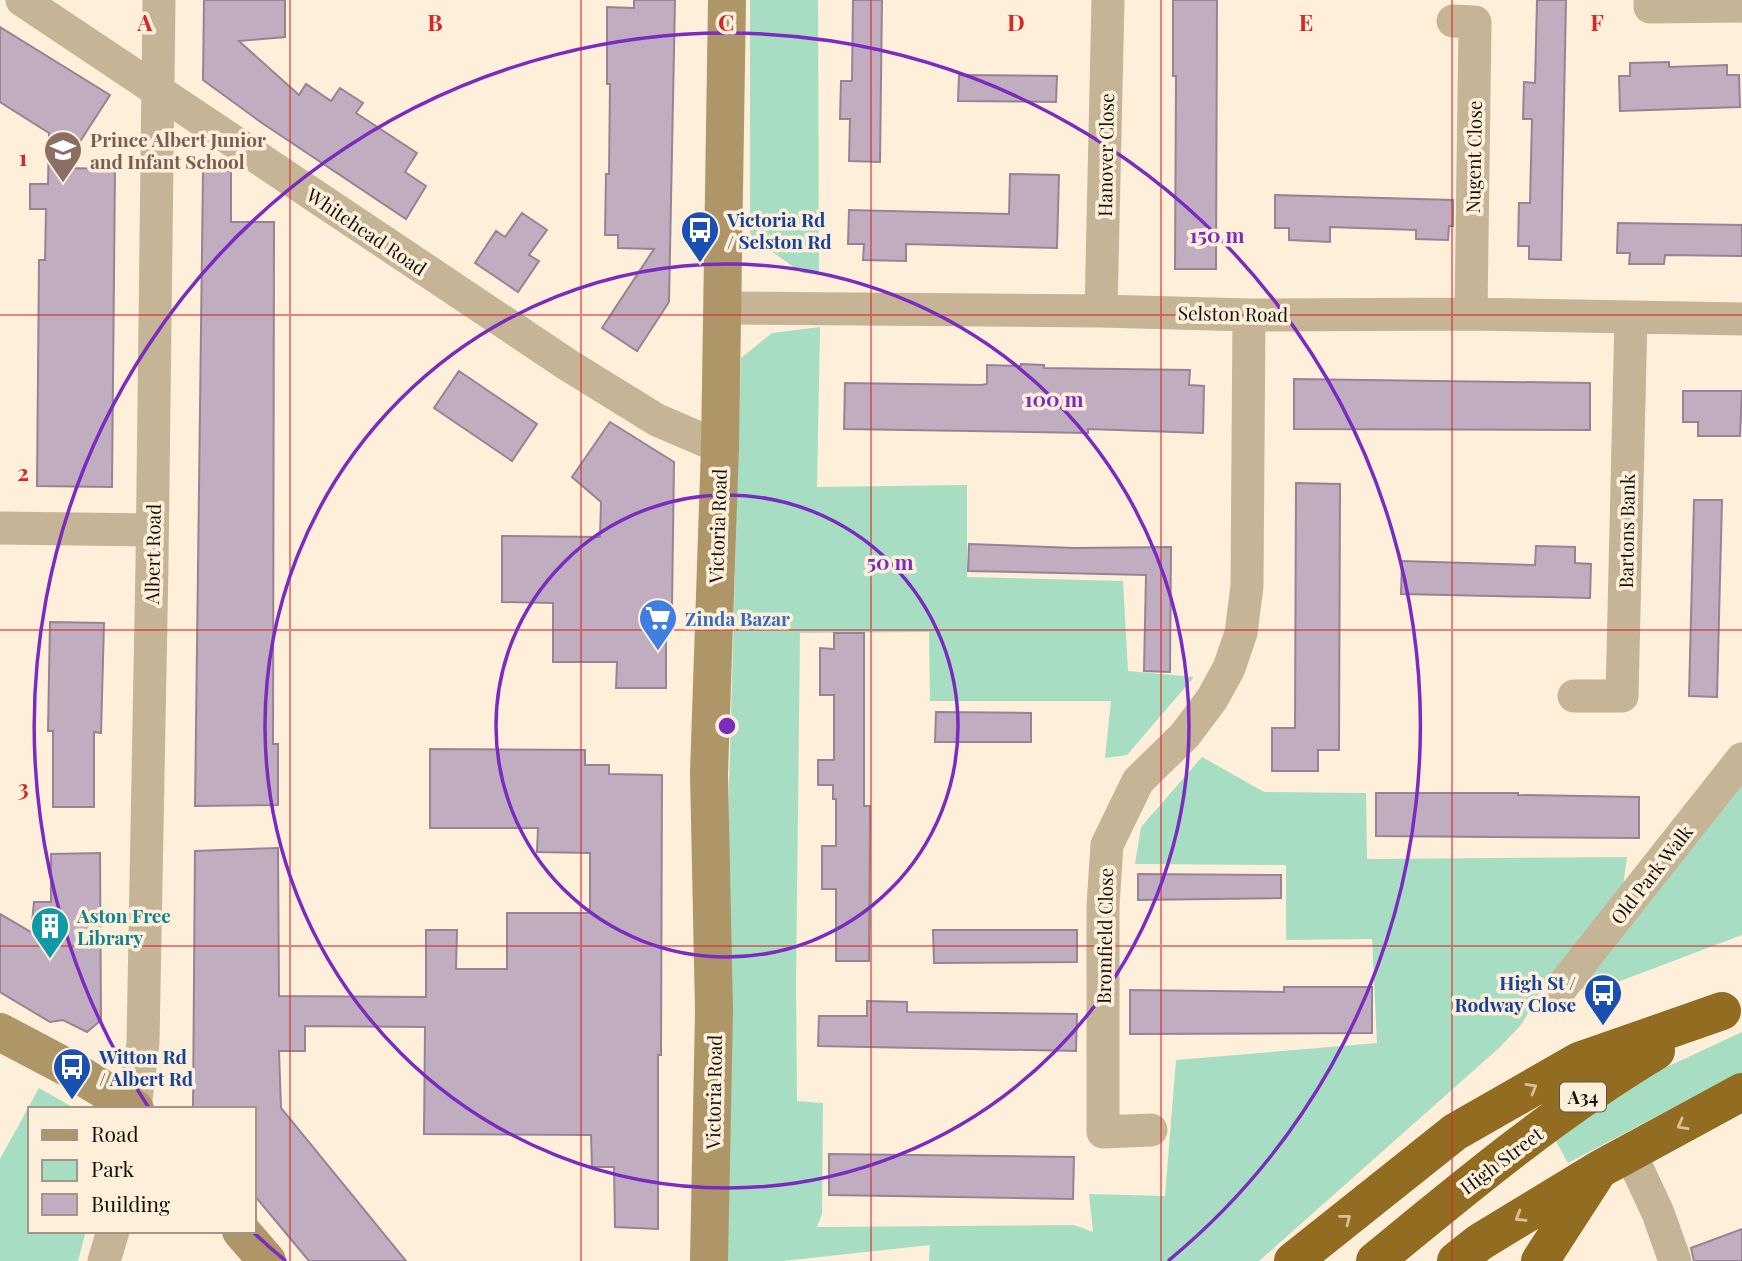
<svg xmlns="http://www.w3.org/2000/svg" width="1742" height="1261" font-family="'Playfair Display',serif">
<style>
.green{fill:#a7dec3}
.building{fill:#c0aec0;stroke:#958495;stroke-width:2}
.lines{fill:none;stroke-linecap:round;stroke-linejoin:round}
.street{stroke:#c5b496;stroke-width:33}
.secondary{stroke:#af9668;stroke-width:38}
.highway{stroke:#916c21;stroke-width:38}
.oneway{stroke:#d8c199}
.grid{fill:none;stroke:#d62828;stroke-width:2;stroke-opacity:0.55}
.ring{fill:none;stroke:#7b2cbf;stroke-width:3.5}
.labels{text-anchor:middle;dominant-baseline:central;stroke-width:7;stroke-linejoin:round;paint-order:stroke}
.shield{fill:#feefda;stroke:#5c5448;stroke-width:2}
.shield-label{font-size:18px;font-weight:bold;fill:#16110a}
.education-label{font-size:19px;font-weight:bold;fill:#785e54;stroke:#feefda;text-anchor:start}
.street-label{font-size:19px;fill:#16110a;stroke:#feefda}
.transit-label{font-size:19px;font-weight:bold;fill:#164399;stroke:#feefda;text-anchor:start}
.shop-label{font-size:19px;font-weight:bold;fill:#366cbe;stroke:#feefda;text-anchor:start}
.culture-label{font-size:19px;font-weight:bold;fill:#0d838f;stroke:#feefda;text-anchor:start}
.grid-label{font-size:23px;text-anchor:middle;font-weight:bold;fill:#d62828;stroke:#feefda;stroke-width:7;stroke-linejoin:round;paint-order:stroke}
.centre{fill:#7b2cbf;stroke:#feefda;stroke-width:3.5}
.ring-label{font-size:21px;text-anchor:middle;font-weight:bold;fill:#7b2cbf;stroke:#feefda;stroke-width:7;stroke-linejoin:round;paint-order:stroke}
</style>
<rect width="100%" height="100%" fill="#feefda"/>
<!-- green -->
<path class="green" d="M750,0H818L819,275L802,273L750,236Z
M820,327L817,487L967,485V577L1123,581L1128,671L1194,677L1127,755L1105,758L1111,701H930L929,632L800,633L796,983L797,1101L823,1103L822,1214L817,1227L1074,1225L1093,1232L1089,1194L1165,1196L1176,1060L1377,1043L1372,939L1286,940V865L1135,864L1141,827L1202,757L1264,792L1366,793L1367,859L1627,857L1623,886L1563,969L1538,996L1521,1025L1499,1048L1259,1261H929L930,1245L783,1261H722L726,1244L729,787L741,358L772,333Z
M1742,783V935L1615,983L1577,990Z
M1742,1032V1074L1718,1084L1568,1163L1554,1138L1656,1072Z
M39,1088L76,1109H30V1231H86L78,1261H0V1159Z"/>
<!-- building -->
<path class="building" d="M204,0H285V37L239,41L299,95L306,84L331,101L340,88L363,103L356,113L417,153L405,172L426,186L406,219L262,123L203,80Z
M634,0H675L669,302L637,351L602,328L654,249L618,248V235H605L606,174H609L610,84H607V7L634,8Z
M853,0H882L880,162L849,161L850,119H840L841,81H852Z
M1173,0H1217L1216,269H1175L1176,76H1173Z
M1537,0H1566L1561,260L1529,259V246H1518L1519,203H1530L1532,119H1523L1524,82L1535,83Z
M0,27L110,95L63,168L115,169L112,487L37,486L39,260H45L46,209H30V184H48L49,133L0,102Z
M1669,62V67L1727,65V75H1739L1740,107L1620,111L1619,76H1630V63Z
M959,75L1057,76L1056,102L958,101Z
M203,171H231V222H274L273,744H278V805L195,806Z
M1010,174L1059,175L1057,248L906,244V261L863,260L864,244H848L849,210L1009,214Z
M1275,195L1453,200V226H1449L1448,240L1416,239V230L1330,227V242L1289,240V228H1275Z
M522,213L547,230L529,255L539,261L518,292L475,263L496,231L505,237Z
M1618,223L1742,225V256L1665,255L1664,264H1629L1630,253H1617Z
M1021,364L1044,365V368L1190,370L1189,385L1204,386L1203,433L1088,429V433L844,429L845,383L981,385L987,384V365L1021,366Z
M459,371L537,424L512,461L434,408Z
M1294,379L1590,383V430L1294,429Z
M1683,391H1742L1740,436H1698V422H1683Z
M610,422L674,462L672,606L666,605V688H616L617,662H553V603L502,602V536L600,537L601,502L572,477Z
M1296,483L1340,484L1339,750H1318V771H1272V728H1295Z
M1694,500H1722L1717,697L1689,696Z
M969,544L1074,548L1171,547L1170,672L1144,671L1146,575L968,571Z
M1536,546L1575,547V563L1591,564L1590,598L1401,594L1402,561L1535,565Z
M50,622L104,623L101,733L94,732V807H53V731H48Z
M834,633H864V806H870L869,961H836V889H822V846H836V799H833V785H818V760H834V695H820V648L834,649Z
M936,712L1031,713V742H935Z
M430,749L585,750V765H609V774L662,775L661,1055H658V1229L615,1227L614,1167H592L591,1135L424,1134L425,1027L305,1026V1051H279L281,1108L406,1261H309L254,1195V1107L193,1109L195,851L278,848L279,996L426,997V930H457L456,969H507V913H590V853L537,852L538,828H430Z
M1376,793H1518V795L1639,797V838L1376,836Z
M100,853L101,1020L87,1032L63,1020L50,1022L0,992V914L31,932L34,902H51V854Z
M1138,874L1281,875V898L1138,900Z
M933,930H1077V962L934,963Z
M1284,987H1372V1033L1130,1034V990L1284,992Z
M867,1001L907,1002V1012L1077,1014L1076,1051L818,1046L819,1016H867Z
M829,1154L1074,1157L1073,1199L829,1195Z
M1742,1229V1261H1694L1691,1248Z"/>
<g class="lines">
<!-- street -->
<path class="street" d="M22,0L568,365L657,420L720,447
M1650,0V7L1742,6
M1453,21L1475,22L1471,314
M723,308L1101,311L1249,315L1471,314L1742,319
M1101,311L1108,0
M0,528L152,530
M1574,696H1622L1631,317
M1561,988L1742,759
M135,1108L143,1042L152,564L159,0
M1151,1130L1103,1132V906L1107,845L1138,781L1185,735L1212,699L1229,668L1241,633L1247,586L1249,315
M1630,1153L1658,1213L1675,1261
M104,1261L113,1231"/>
<!-- secondary -->
<path class="secondary" d="M0,1032L72,1070L135,1109
M241,1231L267,1261
M709,1261L714,1011L709,773L720,447L727,0"/>
<!-- highway -->
<path class="highway" d="M1293,1261L1455,1132L1579,1061L1722,1011
M1375,1261C1465,1187 1556,1111 1656,1051
M1456,1261L1480,1242L1600,1169L1742,1092
M1540,1261L1595,1176"/>
</g>
<!-- one-way arrows -->
<defs><path id="oneway-chevron" d="M-2-3.5L2.5 0L-2 3.5" fill="none" stroke-width="1.6" stroke-linecap="round" stroke-linejoin="round" transform="scale(1.75)"/></defs>
<g class="oneway">
<use href="#oneway-chevron" transform="translate(1532 1088) rotate(-30)"/>
<use href="#oneway-chevron" transform="translate(1682 1125) rotate(151)"/>
<use href="#oneway-chevron" transform="translate(1520 1217) rotate(149)"/>
<use href="#oneway-chevron" transform="translate(1346 1219) rotate(-38)"/>
</g>
<!-- grid -->
<path class="grid" d="M290,0V1261M581,0V1261M871,0V1261M1161,0V1261M1452,0V1261M0,315H1742M0,630H1742M0,946H1742"/>
<!-- distance rings -->
<g class="ring">
<circle cx="727" cy="726" r="231"/>
<circle cx="727" cy="726" r="462"/>
<path d="M286 1261A693 693 0 0 1 254 1233M149 1108A693 693 0 1 1 1168 1261"/>
</g>
<!-- icons -->
<defs>
<symbol id="school-pin" viewBox="-11 -11 22 30"><path d="M0 17L-7.5 6A9.5 9.5 0 1 1 7.5 6Z" fill="#8d6e63" stroke="#feefda"/><path d="M0-5L7-2L0 1L-7-2ZM-4 1L0 2.5L4 1V4Q0 6-4 4Z" fill="#fff"/></symbol>
<symbol id="bus-pin" viewBox="-11 -11 22 30"><path d="M0 17L-7.5 6A9.5 9.5 0 1 1 7.5 6Z" fill="#1a4fb4" stroke="#feefda"/><path d="M-5-6H5V4H4V6H2V4H-2V6H-4V4H-5ZM-3.5-4V0h7V-4ZM-3.5 1.2v1.5H-2V1.2ZM2 1.2v1.5H3.5V1.2Z" fill="#fff"/></symbol>
<symbol id="supermarket-pin" viewBox="-11 -11 22 30"><path d="M0 17L-7.5 6A9.5 9.5 0 1 1 7.5 6Z" fill="#3f7fe0" stroke="#feefda"/><path d="M-6-5.5h2.5l.6 2H6L4.5 2H-2.5L-4.4-4H-6ZM-1.5 3.2a1.3 1.3 0 1 0 .1 0ZM3 3.2a1.3 1.3 0 1 0 .1 0Z" fill="#fff"/></symbol>
<symbol id="building-pin" viewBox="-11 -11 22 30"><path d="M0 17L-7.5 6A9.5 9.5 0 1 1 7.5 6Z" fill="#0f9aa8" stroke="#feefda"/><path d="M-4-6H4V6H1V3H-1V6H-4ZM-2.5-4.3h1.7v1.8h-1.7ZM.8-4.3h1.7v1.8H.8ZM-2.5-1h1.7V.8h-1.7ZM.8-1h1.7V.8H.8Z" fill="#fff"/></symbol>
</defs>
<g fill-rule="evenodd">
<use href="#school-pin" x="41" y="128" width="44" height="60"/>
<use href="#bus-pin" x="678" y="208" width="44" height="60"/>
<use href="#supermarket-pin" x="636" y="596" width="44" height="60"/>
<use href="#building-pin" x="28" y="904" width="44" height="60"/>
<use href="#bus-pin" x="1581" y="971" width="44" height="60"/>
<use href="#bus-pin" x="50" y="1045" width="44" height="60"/>
</g>
<g class="labels">
<!-- shield labels -->
<rect class="shield" x="1560" y="1082.5" width="46" height="29" rx="5"/>
<g class="shield-label">
<text x="1583" y="1097">A34</text>
</g>
<!-- education labels -->
<g class="education-label">
<text x="90" y="139">Prince Albert Junior<tspan x="90" dy="22">and Infant School</tspan></text>
</g>
<!-- street labels -->
<g class="street-label">
<text transform="translate(1105 155) rotate(-89)">Hanover Close</text>
<text transform="translate(1473 157) rotate(-89)">Nugent Close</text>
<text transform="translate(367 231) rotate(34)">Whitehead Road</text>
<text transform="translate(1233 313) rotate(1)">Selston Road</text>
<text transform="translate(717 526) rotate(-88)">Victoria Road</text>
<text transform="translate(1626 531) rotate(-89)">Bartons Bank</text>
<text transform="translate(152 554) rotate(-89)">Albert Road</text>
<text transform="translate(1651 874) rotate(-52)">Old Park Walk</text>
<text transform="translate(1104 936) rotate(-89)">Bromfield Close</text>
<text transform="translate(713 1092) rotate(-89)">Victoria Road</text>
<text transform="translate(1501 1160) rotate(-37)">High Street</text>
</g>
<!-- transit labels -->
<g class="transit-label">
<text x="727" y="219">Victoria Rd<tspan x="727" dy="22">/ Selston Rd</tspan></text>
<text x="1576" y="982" text-anchor="end">High St /<tspan x="1576" dy="22">Rodway Close</tspan></text>
<text x="99" y="1056">Witton Rd<tspan x="99" dy="22">/ Albert Rd</tspan></text>
</g>
<!-- shop labels -->
<g class="shop-label">
<text x="685" y="618">Zinda Bazar</text>
</g>
<!-- culture labels -->
<g class="culture-label">
<text x="77" y="915">Aston Free<tspan x="77" dy="22">Library</tspan></text>
</g>
</g>
<g class="grid-label">
<text x="145" y="31">A</text>
<text x="435" y="31">B</text>
<text x="726" y="31">C</text>
<text x="1016" y="31">D</text>
<text x="1306" y="31">E</text>
<text x="1597" y="31">F</text>
<text x="23" y="166">1</text>
<text x="23" y="481">2</text>
<text x="23" y="796">3</text>
</g>
<circle cx="727" cy="726" r="10" class="centre"/>
<g class="ring-label">
<text x="1217" y="243">150 m</text>
<text x="1054" y="407">100 m</text>
<text x="890" y="570">50 m</text>
</g>
<!-- legend -->
<rect x="28" y="1107" width="228" height="126" fill="#feefda" stroke="#a19687" stroke-width="2"/>
<rect x="42" y="1130" width="35" height="10" fill="#af9668" stroke="#a19687" stroke-width="2"/>
<text x="91" y="1142" font-size="21" fill="#16110a">Road</text>
<rect x="42" y="1160" width="35" height="21" fill="#a7dec3" stroke="#a19687" stroke-width="2"/>
<text x="91" y="1177" font-size="21" fill="#16110a">Park</text>
<rect x="42" y="1194" width="35" height="21" fill="#c0aec0" stroke="#a19687" stroke-width="2"/>
<text x="91" y="1212" font-size="21" fill="#16110a">Building</text>
</svg>
